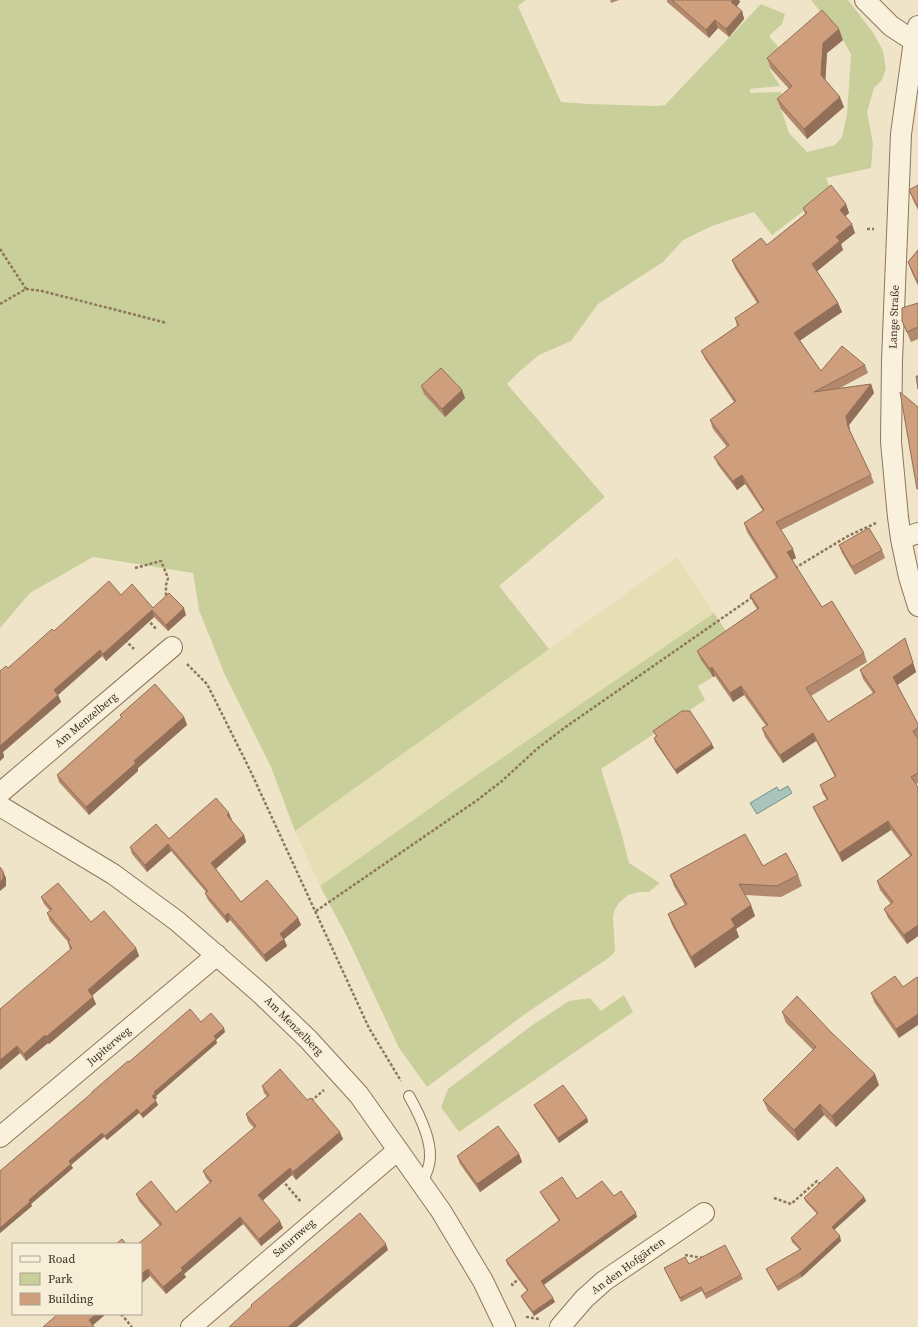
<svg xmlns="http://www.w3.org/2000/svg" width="918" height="1327" font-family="'Source Serif 4',serif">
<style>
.farmland{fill:#e6deb5}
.green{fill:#c9cf9b}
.water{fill:#a9c4bc;stroke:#6f938a}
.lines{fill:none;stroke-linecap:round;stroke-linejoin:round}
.lane-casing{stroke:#8d765c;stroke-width:12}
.street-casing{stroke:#8d765c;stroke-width:22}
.path{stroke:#8d765c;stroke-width:2.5;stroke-dasharray:3 2;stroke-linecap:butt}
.lane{stroke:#faf1dc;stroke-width:10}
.street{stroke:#faf1dc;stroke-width:20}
.wall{fill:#b2896c}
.shaded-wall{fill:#916f58}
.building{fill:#cf9f7d;stroke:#916f58}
.labels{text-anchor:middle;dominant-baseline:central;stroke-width:3.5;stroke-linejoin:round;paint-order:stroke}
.street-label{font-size:11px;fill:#3d2e20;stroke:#f7eed8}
</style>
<rect width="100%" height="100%" fill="#f0e4c8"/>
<!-- farmland -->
<path class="farmland" d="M677,557L714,613L474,777L320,886L295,831Z"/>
<!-- green -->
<path class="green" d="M0,0H526L518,6L561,102L588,104L657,106L665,105L761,4L785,14L782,24L769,36L786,56L770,70L780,86L750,89V93L781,92V109L789,133L807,152L835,145L842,137L847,114L851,54L843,40L811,0H848L874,34L883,51L886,69L882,80L874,88L867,112L873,144L871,168L826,178L831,190L772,235L754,212L712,226L683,240L663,262L598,304L571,341L539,355L520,371L507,384L605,497L499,586L549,649L295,831L271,767L225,675L199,610L193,573L93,557L30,593L0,628Z
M714,613L731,638L701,660L713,677L698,686L705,700L601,769L622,835L629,863L660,883L649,892H639L628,895L619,903L615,909L613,916L615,950L613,954L607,959L525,1014L427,1087L399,1048L347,937L320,886L474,777Z
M624,995L633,1012L459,1132L441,1107L448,1089L531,1026L569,1001L590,998L601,1011Z"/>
<!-- water -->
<path class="water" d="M788,786L792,793L757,814L750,803L777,787L779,791Z"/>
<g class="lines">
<defs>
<path id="lane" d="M409,1096C418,1112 431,1138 430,1157C430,1166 426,1175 422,1183"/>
<path id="street" d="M865,0L891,26L914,41
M918,26L914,41L901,134L892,361L891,442L898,517L901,539L909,577L918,606
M901,539L918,533
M0,793L172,647
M0,806L113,874L177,921L260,993L308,1039L359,1095L441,1211L483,1281L505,1327
M0,1137L217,955
M191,1327L398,1150
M560,1327L584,1299L604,1281L704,1213"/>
</defs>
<!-- lane casing -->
<use href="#lane" class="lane-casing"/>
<!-- street casing -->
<use href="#street" class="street-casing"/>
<!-- path -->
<path class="path" d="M867,229H874
M0,249L26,289
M0,304L26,289L42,291L167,323
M135,568L161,561L168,578L166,585V597
M795,568L848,536L876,523
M147,619L157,630
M125,640L134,649
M187,664L207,684L250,770L369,1028L401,1081
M316,911L476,801L502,781L538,748L567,726L754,596
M311,1101L324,1090
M282,1180L301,1202
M774,1198L791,1204L817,1181L821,1185
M685,1255L703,1258
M513,1286L512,1284L519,1279
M121,1314L132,1327
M527,1316V1317L539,1319"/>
<!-- lane -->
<use href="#lane" class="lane"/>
<!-- street -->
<use href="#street" class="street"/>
</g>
<!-- wall -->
<path class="wall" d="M610,0H619L611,3Z
M667,0H739L740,2L736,7L742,11L744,19L729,37L718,28L709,38L667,2Z
M843,40L827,53L825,80L844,107L807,139L781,109L777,99L789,89L771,69L767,58Z
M918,185V210L913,200L909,190Z
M846,204L849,213L845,216L855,233L841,244L843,250L817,271L838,303L842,312L800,340L821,371L865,365L868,373L840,388L871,384L874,393L849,425L850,433L871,475L874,483L781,530L796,558L792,560L822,607L864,653L867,662L811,696L828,722L873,693L863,679L860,670L908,647L916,672L897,685L918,724V783L916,784L918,787V936L907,944L888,918L884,909L891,904L880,890L877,881L910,856L891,830L842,862L817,816L813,807L827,800L823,794L820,785L835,777L816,741L783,763L765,737L762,728L766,726L744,695L733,702L715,676L713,677L701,660L697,651L757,609L753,603L750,595L776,578L747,532L744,523L763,511L745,484L737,490L718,465L714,457L727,447L713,429L710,420L734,402L705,359L701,351L737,326L735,318L757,303L735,268L732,260L767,245L805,214L803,208Z
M918,250V286L912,273L908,262Z
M918,303V339L911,342L902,321Z
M421,386L465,398L445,417L424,394Z
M839,545L882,550L885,558L855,575L842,553Z
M121,595L153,608L186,615L168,631L154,617L106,661L102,656L58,695L61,702L3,752L4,757L0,761V671L8,668Z
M120,715L184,717L187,725L138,768V771L89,815L59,782L57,775L121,718Z
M653,731L714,748L677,774L655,742L654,738L656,736Z
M232,820L231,821L244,835L246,842L216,869L241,902L298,918L301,925L284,939L287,946L266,962L230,920L227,923L208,900L205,893L206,892L171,851L147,872L132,854L130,847L169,839Z
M763,866L798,875L802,886L781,897L745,895L755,916L736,929L739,937L695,968L672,925L668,914L685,905L674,886L670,875Z
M41,897L91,922L136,948L139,956L92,996L96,1004L49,1044L48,1043L26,1061L20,1053L0,1070L70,950L68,942L50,921L47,913L50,911L44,904Z
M903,987L899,1038L874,1002L871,993Z
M782,1012L879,1085L836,1127L824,1115L798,1141L768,1111L763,1100L813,1050L786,1023Z
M201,1022L225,1032L216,1040L217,1043L156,1096L157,1098L155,1099L158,1105L143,1118L139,1113L107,1140L104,1137L71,1165L73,1168L31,1204L32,1206L0,1233V1171L92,1093V1092L129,1062Z
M262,1086L307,1100L343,1139L296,1180L292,1175L263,1200L283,1228L261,1246L243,1224L184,1274L186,1277L166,1294L150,1276L141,1284V1244L160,1226L139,1201L136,1194L176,1212L210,1183L206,1178L203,1171L254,1128L248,1121L246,1114L267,1096L264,1093Z
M534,1105L587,1118L588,1122L559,1143L536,1109Z
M519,1154L522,1162L480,1192L460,1164L457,1156Z
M540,1192L577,1199L614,1196L637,1217L544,1285L555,1302L534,1316L523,1300L521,1296L527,1291L507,1264L506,1260L559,1221L542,1196Z
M864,1197L866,1201L834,1230L841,1241L802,1277L778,1291L768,1273L766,1269L800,1250L792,1242L791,1238L817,1214L806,1202L804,1198Z
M689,1264L741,1275L743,1279L706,1299L702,1291L681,1302L664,1268Z"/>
<!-- shaded-wall -->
<path class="shaded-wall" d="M733,0H739L740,2L734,10L731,2Z
M742,11L744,19L729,37L726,29Z
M715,20L718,28L709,38L706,30Z
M839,29L843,40L827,53L825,86L821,75L823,43Z
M840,97L844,107L807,139L804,129Z
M846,204L849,213L843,218L840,210Z
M852,224L855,233L841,244L843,250L815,273L812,264L836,237Z
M838,303L842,312L798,342L794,333Z
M871,384L874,393L849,425L851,436L848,427L846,416Z
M462,390L465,398L445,417L442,409Z
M742,475L745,484L737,490L733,481Z
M793,549L796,558L790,561L787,552Z
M184,608L186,615L168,631L166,625Z
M152,610L154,617L106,661L103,654Z
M905,638L916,672L896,686L893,677Z
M100,650L102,656L58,695L61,702L3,752L4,757L0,761V746L54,690Z
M712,667L715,676L713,677L710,669Z
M741,686L744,695L733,702L730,693Z
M184,717L187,725L138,768V771L89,815L86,807L134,761Z
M813,733L816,741L783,763L780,755Z
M712,744L714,748L677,774L675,770Z
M229,813L232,820L229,822L227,815Z
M888,821L891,830L842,862L839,853Z
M244,835L246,842L214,870L211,863Z
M168,844L171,851L147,872L145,865Z
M3,871L6,878V886L0,891V882Z
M751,905L755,916L736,929L739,937L695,968L691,957L731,919Z
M228,913L230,920L227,923L225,916Z
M298,918L301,925L284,939L287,946L266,962L264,955L280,934Z
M918,925V936L907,944L904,935Z
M136,948L139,956L90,997L88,990Z
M93,997L96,1004L49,1044L46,1037Z
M918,1014V1025L899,1038L896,1029Z
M224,1028L225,1032L216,1040L217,1043L156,1096L157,1098L154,1100L152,1096L154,1092L214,1036Z
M45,1035L48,1043L26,1061L24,1054Z
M17,1046L20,1053L0,1070V1060Z
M875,1074L879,1085L836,1127L832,1116Z
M156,1101L158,1105L143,1118L141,1114Z
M820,1104L824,1115L798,1141L794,1130Z
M137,1109L139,1113L107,1140L105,1136Z
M587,1118L588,1122L559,1143L558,1138Z
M340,1132L343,1139L296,1180L293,1172Z
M102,1133L104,1137L71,1165L73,1168L31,1204L32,1206L0,1233V1228L69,1161Z
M519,1154L522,1162L480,1192L477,1184Z
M290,1168L292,1175L261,1202L258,1195Z
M864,1197L866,1201L833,1231L832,1227Z
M636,1213L637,1217L543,1285L541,1281Z
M240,1217L243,1224L184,1274L186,1277L166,1294L163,1287L181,1268Z
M280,1221L283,1228L261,1246L259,1239Z
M840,1236L841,1241L802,1277L800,1273Z
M386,1244L388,1250L297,1327H288Z
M148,1269L150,1276L141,1284V1274Z
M553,1298L555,1302L534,1316L533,1312Z
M96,1314H106L91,1327L89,1320Z"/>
<!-- building -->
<path class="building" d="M672,0H733L731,2L742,11L726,29L715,20L706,30Z
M822,10L839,29L823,43L821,75L840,97L804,129L777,99L792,86L767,58Z
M831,185L846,204L840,210L852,224L836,237L840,241L812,264L838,303L794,333L821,371L842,346L865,365L814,392L871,384L846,416L848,427L871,475L776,522L793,549L787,552L822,607L832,601L864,653L806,688L828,722L875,692L860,670L905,638L913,663L893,677L918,724V728L913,731L918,739V773L911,777L918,787V925L904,935L884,909L893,902L877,881L912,855L888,821L839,853L813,807L828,799L820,785L836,776L813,733L780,755L762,728L768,725L741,686L730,693L712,667L710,669L697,651L759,608L750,595L778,577L744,523L764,510L742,475L733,481L714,457L729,445L710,420L736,401L701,351L739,325L735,318L759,302L732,260L761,238L767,245L807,213L803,208Z
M918,185V207L909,190Z
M918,250V283L908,262Z
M918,303V327L907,332L902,321V308Z
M441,368L462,390L442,409L421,386Z
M916,376H918V389Z
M900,392L918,407V489H917Z
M869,528L882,550L852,567L839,545Z
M109,581L121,595L132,584L153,608L169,593L184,608L166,625L152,610L103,654L100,650L54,690L58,695L0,746V671L6,666L8,668L52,629L54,631Z
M155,684L184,717L134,761L136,763L86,807L57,775L122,717L120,715Z
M682,711H690L712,744L675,770L654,738L657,736L653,731Z
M216,798L229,813L227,815L244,835L211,863L241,902L267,880L298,918L280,934L284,939L264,955L228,913L225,916L205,893L208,891L168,844L145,865L130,847L156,824L169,839Z
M745,834L763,866L786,853L798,875L777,886L739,884L751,905L731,919L735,926L691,957L668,914L687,904L670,875Z
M0,867L3,871V879L0,882Z
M58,883L91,922L104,911L136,948L88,990L93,997L46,1037L45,1035L24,1054L17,1046L0,1060V1009L72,948L68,942L70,940L47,913L52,909L41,897Z
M895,976L903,987L917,977L918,978V1014L896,1029L871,993Z
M797,996L831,1032L875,1074L832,1116L820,1104L794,1130L763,1100L816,1047L782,1012Z
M190,1009L201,1022L211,1013L224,1028L214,1036L216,1039L154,1092L156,1093L152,1096L156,1101L141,1114L137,1109L105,1136L102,1133L69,1161L71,1164L29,1200L30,1202L0,1228V1171L92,1093V1092L128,1061L129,1062Z
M280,1069L307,1100L311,1098L340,1132L293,1172L290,1168L258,1195L280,1221L259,1239L240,1217L181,1268L183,1270L163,1287L148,1269L141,1274V1244H138L162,1224L136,1194L151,1181L176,1212L212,1181L203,1171L256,1126L246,1114L269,1095L262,1086Z
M563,1085L587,1118L558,1138L534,1105Z
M498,1126L519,1154L477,1184L457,1156Z
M837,1167L864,1197L832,1227L840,1236L800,1273L777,1287L766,1269L801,1249L791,1238L818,1213L804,1198Z
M562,1177L577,1199L602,1181L614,1196L621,1191L636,1213L541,1281L553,1298L533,1312L521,1296L528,1290L506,1260L560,1220L540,1192Z
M360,1213L386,1244L288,1327H229L252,1306L251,1305Z
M122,1239L126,1244H116Z
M725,1245L741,1275L705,1294L701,1287L680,1298L664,1268L685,1257L689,1264Z
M58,1314H96L89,1320L94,1327H43Z"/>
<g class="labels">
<!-- street labels -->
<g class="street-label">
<text transform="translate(894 317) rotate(-88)">Lange Straße</text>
<text transform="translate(86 720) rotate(-40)">Am Menzelberg</text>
<text transform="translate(294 1026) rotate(45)">Am Menzelberg</text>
<text transform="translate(109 1046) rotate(-40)">Jupiterweg</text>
<text transform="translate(294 1238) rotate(-41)">Saturnweg</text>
<text transform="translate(628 1266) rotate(-36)">An den Hofgärten</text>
</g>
</g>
<!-- legend -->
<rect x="12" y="1243" width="130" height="72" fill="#f7eed8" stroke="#ada18e"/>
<rect x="20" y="1256" width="20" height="6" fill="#faf1dc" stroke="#ada18e"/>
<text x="48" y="1263" font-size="12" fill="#3d2e20">Road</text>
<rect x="20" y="1273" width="20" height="12" fill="#c9cf9b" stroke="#ada18e"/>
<text x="48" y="1283" font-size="12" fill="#3d2e20">Park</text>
<rect x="20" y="1293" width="20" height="12" fill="#cf9f7d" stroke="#ada18e"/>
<text x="48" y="1303" font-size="12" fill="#3d2e20">Building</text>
</svg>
